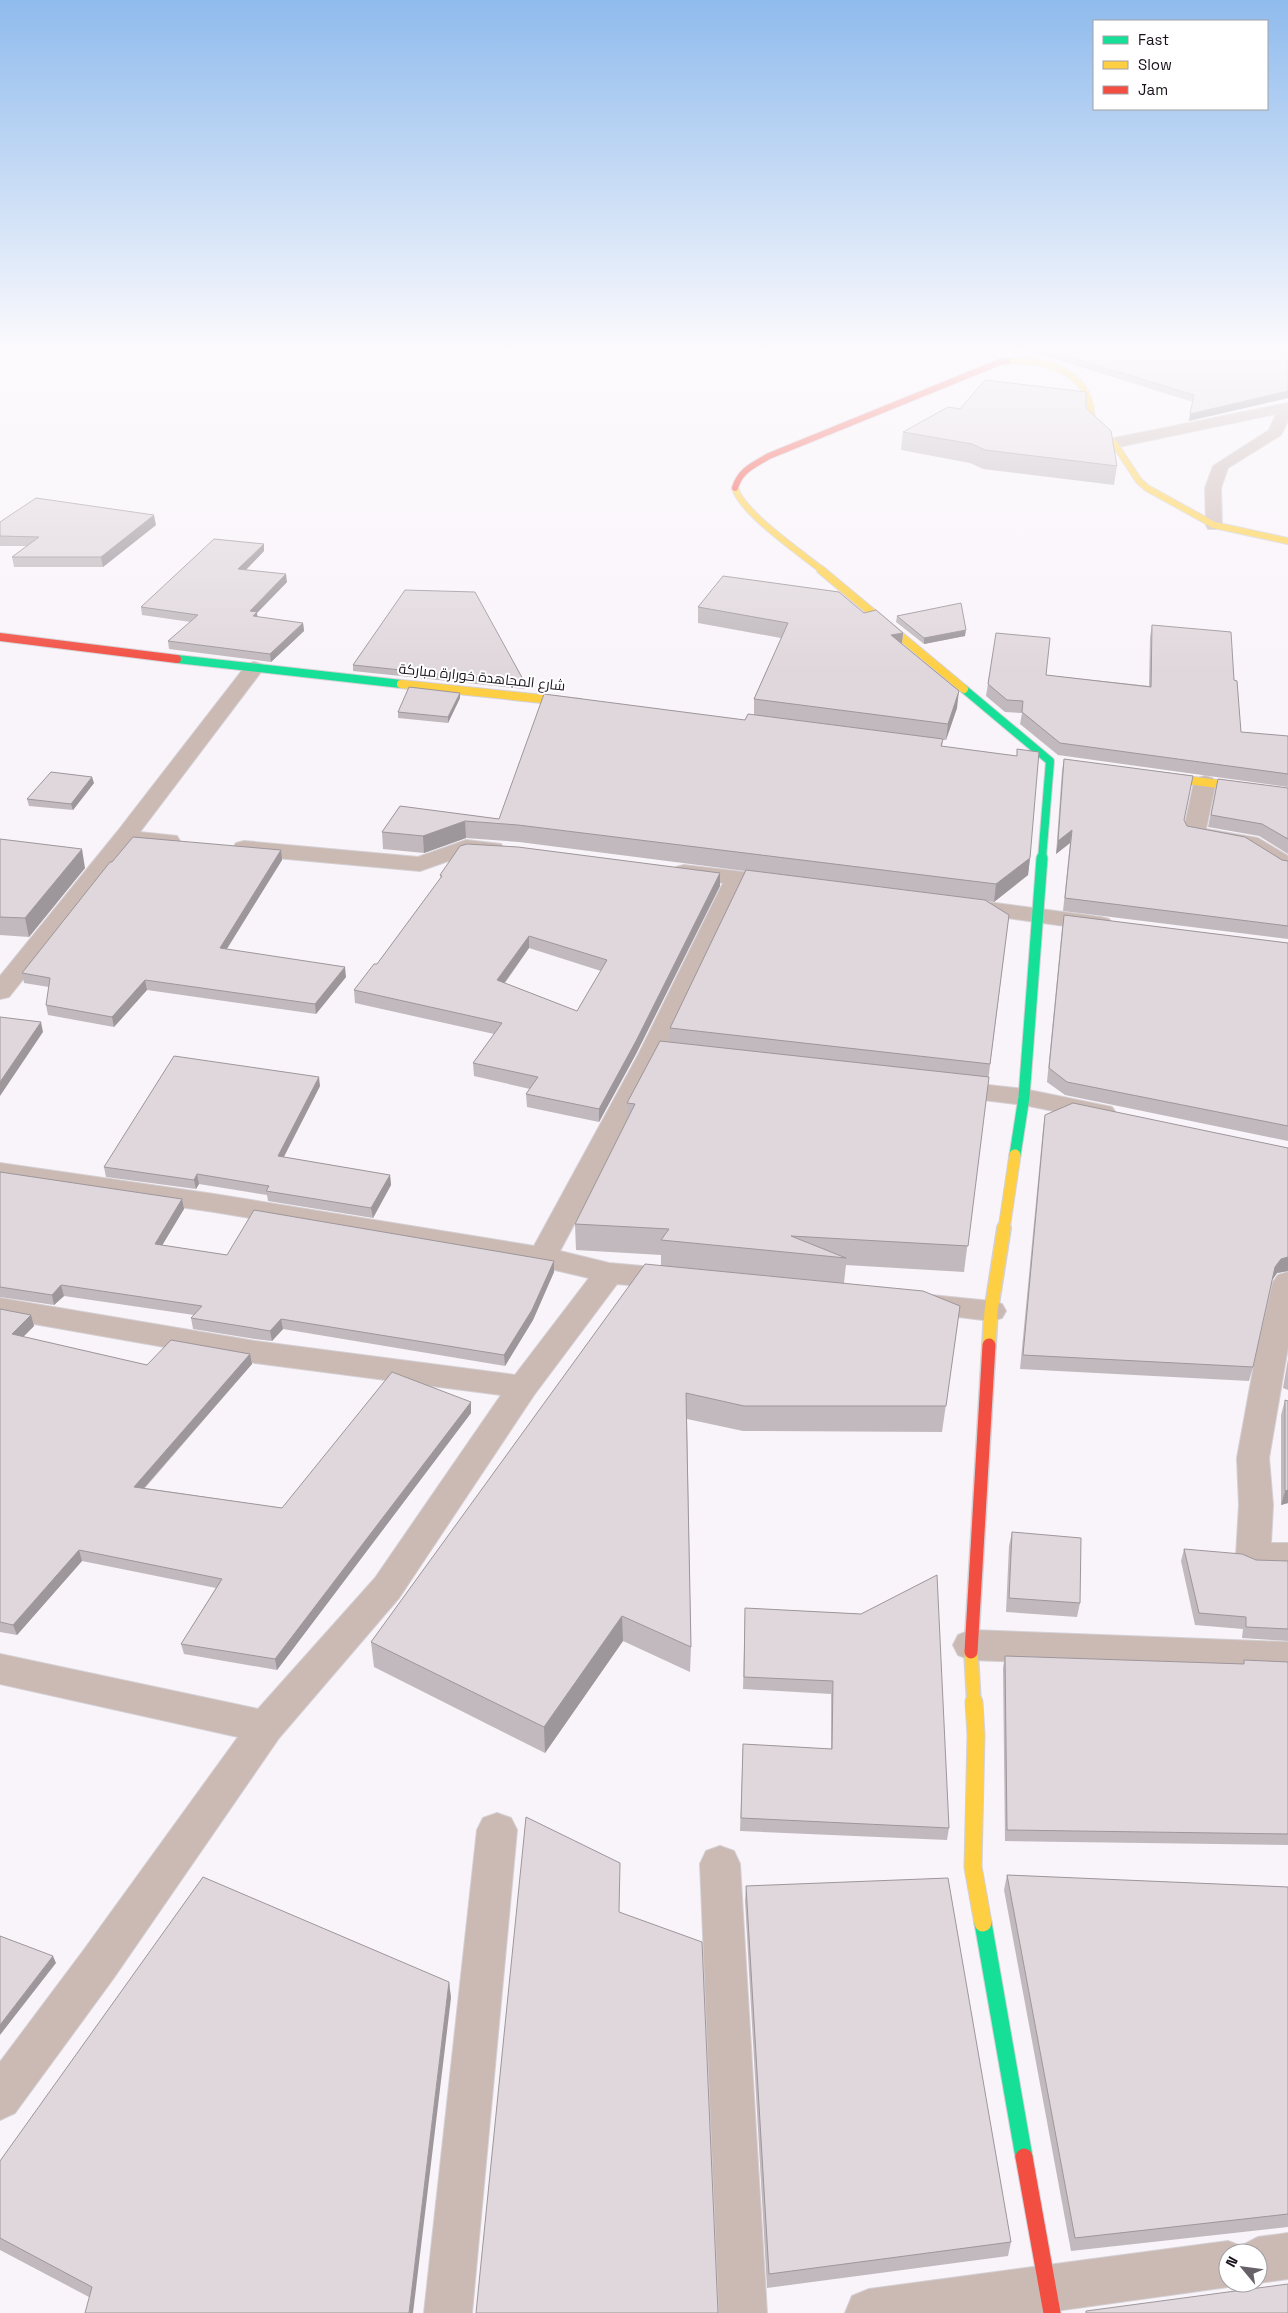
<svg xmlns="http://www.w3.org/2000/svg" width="1288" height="2313" font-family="'Space Grotesk',Cairo,sans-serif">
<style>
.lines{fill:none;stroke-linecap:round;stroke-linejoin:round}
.street-casing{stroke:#d4d1d5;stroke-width:2}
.fast-far2-casing{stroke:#d4d1d5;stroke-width:10}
.fast-far1-casing{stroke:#d4d1d5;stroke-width:13}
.fast-casing{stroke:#d4d1d5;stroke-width:19}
.slow-far4-casing{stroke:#d4d1d5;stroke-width:8}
.slow-far3-casing{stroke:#d4d1d5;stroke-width:10}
.slow-far2-casing{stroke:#d4d1d5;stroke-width:13}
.slow-far1-casing{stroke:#d4d1d5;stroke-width:16}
.slow-casing{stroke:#d4d1d5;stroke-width:19}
.jam-far3-casing{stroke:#d4d1d5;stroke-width:8}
.jam-far2-casing{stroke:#d4d1d5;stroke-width:10}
.jam-far1-casing{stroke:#d4d1d5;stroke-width:16}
.jam-casing{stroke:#d4d1d5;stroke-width:19}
.street{fill:#cbb9b4;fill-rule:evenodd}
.fast-far2{stroke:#16e098;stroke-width:8}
.fast-far1{stroke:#16e098;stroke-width:11}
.fast{stroke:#16e098;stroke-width:17}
.slow-far4{stroke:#ffcf43;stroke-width:6}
.slow-far3{stroke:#ffcf43;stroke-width:8}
.slow-far2{stroke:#ffcf43;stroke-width:11}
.slow-far1{stroke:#ffcf43;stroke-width:13}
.slow{stroke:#ffcf43;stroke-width:17}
.jam-far3{stroke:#f24e42;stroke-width:6}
.jam-far2{stroke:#f24e42;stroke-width:8}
.jam-far1{stroke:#f24e42;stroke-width:13}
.jam{stroke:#f24e42;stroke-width:17}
.wall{fill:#c1b9bd;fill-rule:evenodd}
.shaded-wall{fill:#9d969a}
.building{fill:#e0d7dc;stroke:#9d969a;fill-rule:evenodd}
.labels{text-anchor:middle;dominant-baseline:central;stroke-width:4;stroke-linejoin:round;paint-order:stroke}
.far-street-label{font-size:14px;fill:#18111a;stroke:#fff}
</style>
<rect width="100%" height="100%" fill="#f9f4fa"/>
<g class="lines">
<defs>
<path id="street" d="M1288,403V421L1281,435L1228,468L1221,488L1222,525L1220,529H1208L1206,525L1205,488L1213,466L1269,430L1276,414L1114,448L1106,443L1114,438Z
M254,662L261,664L264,668L140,832L177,836L180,841L177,846L169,848L131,844L9,997L0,999V976L117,832L247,664Z
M1205,776L1212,778L1216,782L1206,829L1258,838L1288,856V873L1280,871L1243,848L1186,838L1183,833L1194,782L1198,778Z
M466,840L501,844L504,849L501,854L493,856L468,854L420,871L244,855L236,853L233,848L236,843L244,841L418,857Z
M684,865L778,876L786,878L789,883L786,888L778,890L745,886L664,1055L560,1251L609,1263L675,1269L685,1272L690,1279L685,1286L675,1289L617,1284L534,1395L399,1598L279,1738L113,1979L15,2113L0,2120V2062L83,1951L238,1737L0,1684V1654L258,1709L375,1578L501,1395L255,1363L0,1318V1298L255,1341L515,1375L589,1278L542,1267L214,1212L0,1181V1163L214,1194L534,1246L638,1055L723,883L676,877L673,872L676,867Z
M965,899L1101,917L1109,919L1113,924L1109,929L1101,931L957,911L953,906L957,901Z
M951,1081L1024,1089L1112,1107L1116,1113L1112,1119L1103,1121L1024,1105L942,1095L938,1089L942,1083Z
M1288,1272V1347L1269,1458L1273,1505L1271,1543H1288V1571L1253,1570L1241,1566L1236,1556L1239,1505L1237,1458L1256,1354L1273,1282L1278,1275Z
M921,1294L991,1301L1002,1304L1006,1311L1002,1318L991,1321L910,1311L906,1304L910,1297Z
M971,1630L1288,1642V1672L971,1660L958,1655L953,1645L958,1635Z
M497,1813L511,1818L517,1830L472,2313H424L477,1830L483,1818Z
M720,1846L734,1851L740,1864L767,2313H719L700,1864L706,1851Z
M1288,2233V2279L1258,2283H1257L1258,2253H1228V2283H1238L1228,2287L1041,2313H845L852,2296L869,2289L1228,2241L1241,2246L1258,2237Z"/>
<path id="fast-far2" d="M177,659L401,684
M964,689L1050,761L1042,859"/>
<path id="fast-far1" d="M1015,1155L1024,1097L1042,858"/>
<path id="fast" d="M983,1923L1024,2157"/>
<path id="slow-far4" d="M1008,361C1054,360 1093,373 1092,425L1114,443L1139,481L1147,488L1214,525L1288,541
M735,488C742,513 801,553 823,571"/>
<path id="slow-far3" d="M821,570L964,689
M401,684L580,703
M1156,776L1288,793"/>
<path id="slow-far2" d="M1004,1229L1015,1155"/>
<path id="slow-far1" d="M989,1345L991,1311L1004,1228
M971,1652L974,1704"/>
<path id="slow" d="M974,1702L976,1735L973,1867L983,1923"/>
<path id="jam-far3" d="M735,488C740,470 754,465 769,456L1000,362L1008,361"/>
<path id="jam-far2" d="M0,637L177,659"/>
<path id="jam-far1" d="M971,1652L989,1345"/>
<path id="jam" d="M1024,2157L1052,2313"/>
</defs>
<!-- street casing -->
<use href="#street" class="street-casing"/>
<!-- fast-far2 casing -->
<use href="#fast-far2" class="fast-far2-casing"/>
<!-- fast-far1 casing -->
<use href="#fast-far1" class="fast-far1-casing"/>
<!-- fast casing -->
<use href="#fast" class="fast-casing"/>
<!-- slow-far4 casing -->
<use href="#slow-far4" class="slow-far4-casing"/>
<!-- slow-far3 casing -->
<use href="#slow-far3" class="slow-far3-casing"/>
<!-- slow-far2 casing -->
<use href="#slow-far2" class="slow-far2-casing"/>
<!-- slow-far1 casing -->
<use href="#slow-far1" class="slow-far1-casing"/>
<!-- slow casing -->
<use href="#slow" class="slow-casing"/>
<!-- jam-far3 casing -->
<use href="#jam-far3" class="jam-far3-casing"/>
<!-- jam-far2 casing -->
<use href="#jam-far2" class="jam-far2-casing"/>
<!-- jam-far1 casing -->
<use href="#jam-far1" class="jam-far1-casing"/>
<!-- jam casing -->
<use href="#jam" class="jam-casing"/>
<!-- street -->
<use href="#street" class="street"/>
<!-- fast-far2 -->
<use href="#fast-far2" class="fast-far2"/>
<!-- fast-far1 -->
<use href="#fast-far1" class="fast-far1"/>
<!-- fast -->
<use href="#fast" class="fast"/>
<!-- slow-far4 -->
<use href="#slow-far4" class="slow-far4"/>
<!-- slow-far3 -->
<use href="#slow-far3" class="slow-far3"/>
<!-- slow-far2 -->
<use href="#slow-far2" class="slow-far2"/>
<!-- slow-far1 -->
<use href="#slow-far1" class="slow-far1"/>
<!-- slow -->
<use href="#slow" class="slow"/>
<!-- jam-far3 -->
<use href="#jam-far3" class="jam-far3"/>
<!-- jam-far2 -->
<use href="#jam-far2" class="jam-far2"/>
<!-- jam-far1 -->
<use href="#jam-far1" class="jam-far1"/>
<!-- jam -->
<use href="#jam" class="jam"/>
</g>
<!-- wall -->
<path class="wall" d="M1029,347H1178L1181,348L1262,347L1189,421L1193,402L1029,351Z
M1086,408L1117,466L1114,485L983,469L970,463L901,450L903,432L960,409Z
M0,522L156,525L103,567H14L12,557L26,546H0Z
M264,551L246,570L287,582L257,613V617L303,623L304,631L271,662L169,649L168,641L191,622L142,615L141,607Z
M698,607L864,613L903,633L902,644L957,708L946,740H943L942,746L1030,858L1028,875L994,902L987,901L1009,915L964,1272L846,1265L844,1283L960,1306L942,1432L743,1431L687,1419L691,1647L690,1672L623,1641L545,1753L374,1667L371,1642L661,1265V1255L576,1250L575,1224L627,1119V1103L670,1042V1028L745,871L519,842L466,838L424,853L383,849L382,832L400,806L499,819L745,720L754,715V699L781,638L698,623Z
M897,616L965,636L924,644L896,622Z
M1152,625L1234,680L1241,732L1288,736V787L1058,755L1020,724L1022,713L1005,712L986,696L988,684L1046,675L1149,686L1150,637Z
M353,665L525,683V689L353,671Z
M460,693V698L448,723L398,718V712Z
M1064,759L1184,820L1187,826L1282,860L1288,861V939L1063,911L1070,843L1056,854L1062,771Z
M1218,779L1288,788V854L1259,836L1208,827Z
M94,783L73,810L29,806L27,799Z
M0,839L85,868L29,937L0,935Z
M281,850L282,860L227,949L346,977L316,1014L147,990L114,1027L48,1015L46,1005L49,987L24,983L22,973L112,862Z
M720,873V886L636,1054L599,1122L527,1107L526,1094L530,1089L474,1076L473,1063L494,1034L355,1003L354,990L377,964L441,879L440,875ZM529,948L601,971L577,1011L505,983Z
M1064,915L1288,943V1141L1065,1095L1047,1082L1062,928Z
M320,1086L284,1157L390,1175L391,1185L373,1218L268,1201L267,1195L199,1184L196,1189L106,1177L104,1167Z
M1045,1115L1288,1148V1271L1277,1273L1272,1280L1253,1367L1249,1381L1020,1369L1043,1129Z
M0,1172L182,1199L184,1209L162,1245L227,1255L554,1261V1272L533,1320L505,1366L283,1329L272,1341L255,1339L193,1329L191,1318L194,1315L64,1296L54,1305L0,1297Z
M0,1309L31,1315L34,1326L23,1337L147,1365L250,1354L252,1364L145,1488L282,1508L471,1402V1413L277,1670L184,1654L181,1644L216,1588L82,1561L17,1635L0,1632Z
M1288,1359V1390L1283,1388Z
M1285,1400L1288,1401V1503L1281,1505V1415Z
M1012,1532L1080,1603L1077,1617L1006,1612L1009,1546Z
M1184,1549L1256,1560L1288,1561V1641L1242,1638L1243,1629L1195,1625L1181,1561Z
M745,1608L861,1614L949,1828L947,1840L740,1831L743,1744L831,1749V1694L743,1689Z
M1005,1656L1243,1664L1244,1660L1288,1662V1845L1005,1841L1003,1668Z
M1007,1875L1288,1887V2227L1071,2251L1004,1890Z
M746,1886L1011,2242L1008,2256L767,2288L745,1901Z
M449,1982L451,1998L89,2297L0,2250V2161Z"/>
<!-- shaded-wall -->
<path class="shaded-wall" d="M1288,391V398L1189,421L1190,414Z
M154,515L156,525L103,567L101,557Z
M264,544V551L239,577L238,569Z
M286,574L287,582L257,613L258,620L250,611Z
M303,623L304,631L271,662L270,654Z
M966,630L965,636L924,644V638Z
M903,633L901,649L891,635Z
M959,691L957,708L946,740L948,724Z
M460,693V698L448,723V717Z
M92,777L94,783L73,810L71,804Z
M465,821L466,838L424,853L423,836Z
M1072,830L1070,843L1056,854L1058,841Z
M82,849L85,868L29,937L25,918Z
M281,850L282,860L221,958L220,948Z
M1030,858L1028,875L994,902L996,884Z
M720,873V886L636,1054L599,1122V1109Z
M529,936V948L497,993V980Z
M345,967L346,977L316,1014L315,1004Z
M145,980L147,990L114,1027L112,1017Z
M41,1022L43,1032L0,1096V1082Z
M319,1077L320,1086L279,1166L278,1156Z
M197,1174L199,1184L196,1189L194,1180Z
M390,1175L391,1185L373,1218L371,1208Z
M182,1199L184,1209L157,1254L155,1244Z
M1288,1257V1271L1277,1273L1271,1282L1275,1267L1281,1259Z
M554,1261V1272L533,1320L505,1366L504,1355Z
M61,1285L64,1296L54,1305L52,1295Z
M31,1315L34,1326L15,1345L12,1334Z
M281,1319L283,1329L272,1341L270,1331Z
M250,1354L252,1364L136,1497L134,1487Z
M471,1402V1413L277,1670L275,1659Z
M1288,1490V1503L1281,1505L1285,1491Z
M79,1550L82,1561L17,1635L13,1625Z
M622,1616L623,1641L545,1753L544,1727Z
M53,1956L56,1963L0,2035V2025Z
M449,1982L451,1998L413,2313H409Z"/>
<!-- building -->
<path class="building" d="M1037,347H1178L1181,348L1183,347H1262L1288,354V391L1190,414L1194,395Z
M985,380L1086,392V408L1111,431L1117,466L985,450L972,444L903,432L948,407L960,409Z
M36,498L154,515L101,557H12L39,537L0,536V522Z
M214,539L264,544L238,569L286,574L250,611L257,612L253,616L303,623L270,654L168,641L198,615L141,607Z
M723,576L839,592L864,613L876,610L903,633L891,635L959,691L948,724L754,699L788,623L698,607Z
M405,590L475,592L525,683L353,665Z
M961,603L966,630L924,638L897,616Z
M1152,625L1231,632L1234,680L1237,681L1241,732L1288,736V774L1060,743L1022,712L1023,701L1007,700L988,684L996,633L1050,638L1046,675L1151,687Z
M409,687L460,693L448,717L398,712Z
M544,694L745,720L748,714L943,739L941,746L1017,756V749L1039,752L1030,858L996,884L518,825L465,821L423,836L382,832L400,806L499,819Z
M1064,759L1193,776L1184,820L1187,826L1245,837L1282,860L1288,861V926L1065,898L1072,830L1058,841Z
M51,772L92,777L71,804L27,799Z
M1218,779L1288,788V839L1262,824L1211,815Z
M133,837L281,850L220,948L345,967L315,1004L145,980L112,1017L46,1005L50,978L22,973L110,862H112Z
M0,839L82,849L25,918L0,917Z
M467,844L518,847L720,873L636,1041L599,1109L526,1094L538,1077L473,1063L502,1023L354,990L374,964H377L442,876L440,875L460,846ZM529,936L607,960L577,1011L497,980Z
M746,870L985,900L1009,915L990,1064L670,1028Z
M1064,915L1288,943V1126L1067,1082L1049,1068Z
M0,1017L41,1022L0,1082Z
M660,1041L989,1077L968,1246L791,1236L846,1258L661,1240L669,1229L575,1224L635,1104L627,1103Z
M174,1056L319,1077L278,1156L390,1175L371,1208L266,1191L269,1186L197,1174L194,1180L104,1167Z
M1073,1103L1288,1148V1257L1281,1259L1275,1267L1253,1367L1023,1355L1045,1115Z
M0,1172L182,1199L155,1244L227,1255L254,1210L554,1261L532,1310L504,1355L281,1319L270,1331L253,1328L191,1318L202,1306L61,1285L52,1295L0,1287Z
M645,1264L923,1291L960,1306L946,1406H744L686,1393L691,1647L622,1616L544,1727L371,1642Z
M0,1309L31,1315L12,1334L147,1365L171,1340L250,1354L134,1487L282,1508L392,1372L471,1402L275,1659L181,1644L222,1579L79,1550L13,1625L0,1622Z
M1285,1400L1288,1401V1490L1285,1491Z
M1012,1532L1081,1538L1080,1603L1009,1598Z
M1184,1549L1242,1554L1256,1560L1288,1561V1629L1246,1627V1617L1199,1613Z
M937,1575L949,1828L741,1818L743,1744L832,1749L833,1681L744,1677L745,1608L861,1614Z
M1005,1656L1244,1664V1660L1288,1662V1834L1007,1830Z
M526,1817L620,1863L619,1912L702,1942L718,2313H476Z
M1007,1875L1288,1887V2214L1075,2238Z
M203,1877L449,1982L409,2313H85L92,2287L0,2238V2161Z
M948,1878L1011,2242L769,2274L746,1886Z
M0,1936L53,1956L0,2025Z
M1288,2284V2313H1086V2311Z"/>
<!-- sky -->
<linearGradient id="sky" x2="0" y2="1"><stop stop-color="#8fbbed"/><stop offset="0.52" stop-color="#fcfafd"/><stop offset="1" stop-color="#fcfafd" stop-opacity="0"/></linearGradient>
<rect width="1288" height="671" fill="url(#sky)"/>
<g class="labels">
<!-- far-street labels -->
<g class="far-street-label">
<text transform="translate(482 677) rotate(6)">شارع المجاهدة خورارة مباركة</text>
</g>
</g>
<!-- legend -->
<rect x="1093" y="20" width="175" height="90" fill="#ffffff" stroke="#a3a0a3"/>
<rect x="1103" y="36" width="25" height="8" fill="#16e098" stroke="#a3a0a3"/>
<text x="1138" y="45" font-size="15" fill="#18111a">Fast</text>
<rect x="1103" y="61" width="25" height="8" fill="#ffcf43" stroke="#a3a0a3"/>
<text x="1138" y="70" font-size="15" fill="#18111a">Slow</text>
<rect x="1103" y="86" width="25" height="8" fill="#f24e42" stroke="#a3a0a3"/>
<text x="1138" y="95" font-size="15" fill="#18111a">Jam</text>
<!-- north arrow -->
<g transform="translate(1243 2268) rotate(299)"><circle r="24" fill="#ffffff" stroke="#a3a0a3"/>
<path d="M0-4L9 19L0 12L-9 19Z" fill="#676068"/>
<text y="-8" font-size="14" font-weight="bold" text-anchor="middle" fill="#18111a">N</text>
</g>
</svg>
